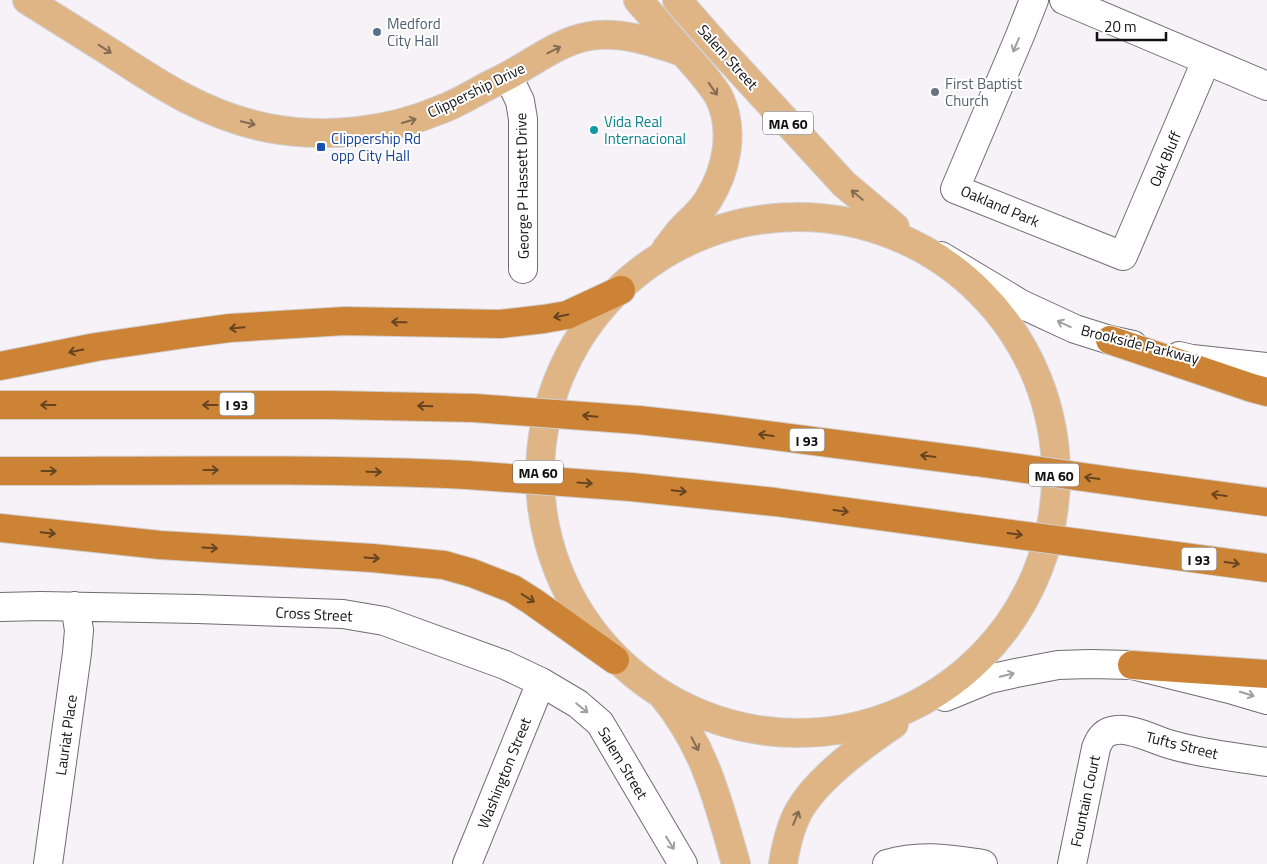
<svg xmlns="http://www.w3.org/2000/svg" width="1267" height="864" font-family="'Titillium Web',sans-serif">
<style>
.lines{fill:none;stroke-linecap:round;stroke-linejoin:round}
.minor-casing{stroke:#706c71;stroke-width:30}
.major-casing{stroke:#d0cfd0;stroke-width:30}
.highway-casing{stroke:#d0cfd0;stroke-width:30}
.minor{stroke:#fff;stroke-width:28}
.major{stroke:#e0b586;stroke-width:28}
.highway{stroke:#cc8335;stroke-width:28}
.highway-bridge-casing{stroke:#d0cfd0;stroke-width:30;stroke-linecap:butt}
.highway-bridge{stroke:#cc8335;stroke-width:28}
.oneway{stroke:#a0a0a0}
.oneway2{stroke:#836b52}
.oneway3{stroke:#642}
.service-dot{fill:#5c6f8a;stroke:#fff;stroke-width:2}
.worship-dot{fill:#6b7280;stroke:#fff;stroke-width:2}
.culture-dot{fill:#0f9aa8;stroke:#fff;stroke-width:2}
.transit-dot{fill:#1a4fb4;stroke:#fff;stroke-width:2}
.labels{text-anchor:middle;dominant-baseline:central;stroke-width:4;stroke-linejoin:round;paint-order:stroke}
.shield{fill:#fff;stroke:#595859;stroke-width:1}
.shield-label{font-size:14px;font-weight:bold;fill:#121112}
.service-label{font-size:15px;fill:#4e5e75;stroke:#fff;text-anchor:start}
.street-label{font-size:15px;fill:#121112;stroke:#fff}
.worship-label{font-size:15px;fill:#5b616d;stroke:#fff;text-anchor:start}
.culture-label{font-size:15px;fill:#0d838f;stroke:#fff;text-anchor:start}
.transit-label{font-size:15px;fill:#164399;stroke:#fff;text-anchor:start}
</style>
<rect width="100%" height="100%" fill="#f6f2f7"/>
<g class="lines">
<defs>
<path id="minor" d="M1034,0L1019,38L955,189L1123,256L1206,61
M1064,0L1267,86
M508,76L520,101L523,119V269
M941,256L1021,304L1075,329L1110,340L1133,345
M1179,356L1192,359L1267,367
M0,607L41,606L197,609L343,614L384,621L505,665L541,682L578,704L600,723L683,864
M945,697L989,679L1016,673L1058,665L1090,664L1132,665L1233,690L1267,700
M48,864L77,653L79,630L75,606
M467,864L541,682
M887,864C921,854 949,859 983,864
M1072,864L1096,748C1100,737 1105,731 1117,730C1132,728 1157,741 1172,745C1203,754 1236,757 1267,762"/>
<path id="major" d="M27,0C56,18 84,36 113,54C163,87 208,116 268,128C326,139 388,132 442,109C456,104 469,96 482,89C491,84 500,80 509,75C535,61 560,41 590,36C621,31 653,42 682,52
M638,0C653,17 668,35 683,52C695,66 710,81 719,97C735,130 727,170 708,200C701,212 690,220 680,231C675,237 671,243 666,249
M677,0L719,48L844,184L895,227
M540 475a258 258 0 1 1 516 0a258 258 0 1 1-516 0Z
M663,696C706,748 718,802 736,864
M783,864C786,845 790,826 800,809C819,777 863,745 894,724"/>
<path id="highway" d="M1110,340L1252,388L1267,392
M0,366L96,347L185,334L230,328L345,321L500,324L544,319L567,315L621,290
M0,405H333L474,408
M638,420L712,428L976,462
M0,471C156,471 311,468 467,475
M1140,485L1267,502
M631,487L775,502L967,528
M0,528L160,545L372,558L444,565L472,573L513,589L532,601L615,660
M1132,550L1267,568
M1132,665L1267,674"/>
</defs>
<!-- minor casing -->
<use href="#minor" class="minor-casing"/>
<!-- major casing -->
<use href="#major" class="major-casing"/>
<!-- highway casing -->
<use href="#highway" class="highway-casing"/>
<!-- minor -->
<use href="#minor" class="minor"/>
<!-- major -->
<use href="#major" class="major"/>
<!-- highway -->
<use href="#highway" class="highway"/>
<defs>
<path id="highway-bridge" d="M474,408L638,420
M976,462L1140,485
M467,475L631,487
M967,528L1132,550"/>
</defs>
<!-- highway-bridge casing -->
<use href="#highway-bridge" class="highway-bridge-casing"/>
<!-- highway-bridge -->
<use href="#highway-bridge" class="highway-bridge"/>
</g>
<!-- one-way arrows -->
<defs><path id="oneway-shaft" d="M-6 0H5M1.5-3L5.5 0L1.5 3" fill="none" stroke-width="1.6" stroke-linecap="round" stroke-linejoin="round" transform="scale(1.25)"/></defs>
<g class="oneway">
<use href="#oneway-shaft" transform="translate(1016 45) rotate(113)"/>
<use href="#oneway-shaft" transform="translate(1064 324) rotate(-155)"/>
<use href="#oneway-shaft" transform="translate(1007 675) rotate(-13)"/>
<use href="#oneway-shaft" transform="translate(1247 694) rotate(17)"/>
<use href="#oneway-shaft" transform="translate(582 708) rotate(39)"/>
<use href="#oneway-shaft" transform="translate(670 843) rotate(58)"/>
</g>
<g class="oneway2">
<use href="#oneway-shaft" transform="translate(105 49) rotate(33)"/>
<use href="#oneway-shaft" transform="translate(554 50) rotate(-27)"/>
<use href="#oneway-shaft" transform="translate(713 89) rotate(55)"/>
<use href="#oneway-shaft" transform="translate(409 121) rotate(-16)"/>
<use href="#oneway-shaft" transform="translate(248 123) rotate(14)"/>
<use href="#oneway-shaft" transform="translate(857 195) rotate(-140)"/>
<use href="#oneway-shaft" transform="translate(695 744) rotate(62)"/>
<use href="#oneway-shaft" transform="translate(796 818) rotate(-67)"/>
</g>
<g class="oneway3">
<use href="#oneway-shaft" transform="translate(561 316) rotate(168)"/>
<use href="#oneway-shaft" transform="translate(399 322) rotate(-179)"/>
<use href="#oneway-shaft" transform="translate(237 328) rotate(175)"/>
<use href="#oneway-shaft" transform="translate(76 351) rotate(169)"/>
<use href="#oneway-shaft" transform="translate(48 405) rotate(180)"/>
<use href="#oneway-shaft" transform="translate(210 405) rotate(180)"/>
<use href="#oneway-shaft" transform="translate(425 406) rotate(-178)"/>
<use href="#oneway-shaft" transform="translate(590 416) rotate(-175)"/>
<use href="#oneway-shaft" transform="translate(766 435) rotate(-173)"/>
<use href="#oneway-shaft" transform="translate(928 456) rotate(-173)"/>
<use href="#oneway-shaft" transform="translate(211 470)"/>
<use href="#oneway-shaft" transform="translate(49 471)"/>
<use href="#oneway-shaft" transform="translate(374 472) rotate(1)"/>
<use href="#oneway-shaft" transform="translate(1092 478) rotate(-172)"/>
<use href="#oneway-shaft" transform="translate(585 483) rotate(4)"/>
<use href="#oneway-shaft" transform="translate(679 491) rotate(6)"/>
<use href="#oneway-shaft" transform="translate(1219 495) rotate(-172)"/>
<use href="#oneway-shaft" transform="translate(841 511) rotate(8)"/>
<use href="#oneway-shaft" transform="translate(48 533) rotate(6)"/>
<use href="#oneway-shaft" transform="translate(1015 534) rotate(8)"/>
<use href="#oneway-shaft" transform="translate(210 548) rotate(3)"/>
<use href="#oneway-shaft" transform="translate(372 558) rotate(4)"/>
<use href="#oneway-shaft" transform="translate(1232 563) rotate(8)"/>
<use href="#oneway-shaft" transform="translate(528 598) rotate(32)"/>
</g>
<!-- markers -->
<circle class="service-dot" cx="377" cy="32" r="5"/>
<circle class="worship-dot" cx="935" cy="92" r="5"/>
<circle class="culture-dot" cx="594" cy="130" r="5"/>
<rect class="transit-dot" x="316" y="142" width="10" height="10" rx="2.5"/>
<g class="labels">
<!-- shield labels -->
<g class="shield">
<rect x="763" y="111.5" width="50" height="23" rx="4"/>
<rect x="219.5" y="392.5" width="35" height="23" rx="4"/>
<rect x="789.5" y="428.5" width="35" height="23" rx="4"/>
<rect x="513" y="460.5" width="50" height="23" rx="4"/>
<rect x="1029" y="463.5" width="50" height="23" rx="4"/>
<rect x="1181.5" y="547.5" width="35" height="23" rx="4"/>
</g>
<g class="shield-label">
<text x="788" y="123">MA 60</text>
<text x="237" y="404">I 93</text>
<text x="807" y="440">I 93</text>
<text x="538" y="472">MA 60</text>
<text x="1054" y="475">MA 60</text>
<text x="1199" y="559">I 93</text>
</g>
<!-- service labels -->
<g class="service-label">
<text x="387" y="23">Medford<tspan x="387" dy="17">City Hall</tspan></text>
</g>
<!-- street labels -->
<g class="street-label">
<text transform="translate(728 57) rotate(48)">Salem Street</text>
<text transform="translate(476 90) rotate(-26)">Clippership Drive</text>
<text transform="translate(1165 159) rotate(-67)">Oak Bluff</text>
<text transform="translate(522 186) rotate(-91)">George P Hassett Drive</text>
<text transform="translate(1000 206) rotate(23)">Oakland Park</text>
<text transform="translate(1140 344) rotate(14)">Brookside Parkway</text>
<text transform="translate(314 614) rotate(3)">Cross Street</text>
<text transform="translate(66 735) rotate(-82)">Lauriat Place</text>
<text transform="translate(1182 745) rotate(14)">Tufts Street</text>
<text transform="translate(623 763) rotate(59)">Salem Street</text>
<text transform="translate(504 773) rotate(-68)">Washington Street</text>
<text transform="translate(1085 801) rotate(-78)">Fountain Court</text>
</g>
<!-- worship labels -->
<g class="worship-label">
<text x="945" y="83">First Baptist<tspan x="945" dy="17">Church</tspan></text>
</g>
<!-- culture labels -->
<g class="culture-label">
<text x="604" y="121">Vida Real<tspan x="604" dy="17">Internacional</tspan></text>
</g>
<!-- transit labels -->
<g class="transit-label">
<text x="331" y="138">Clippership Rd<tspan x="331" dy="17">opp City Hall</tspan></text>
</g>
</g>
<!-- scale -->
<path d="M1097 32v8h69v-8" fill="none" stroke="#121112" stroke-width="2.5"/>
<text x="1104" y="32" font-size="15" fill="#121112" stroke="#ffffff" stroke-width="4" paint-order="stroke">20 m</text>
</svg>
